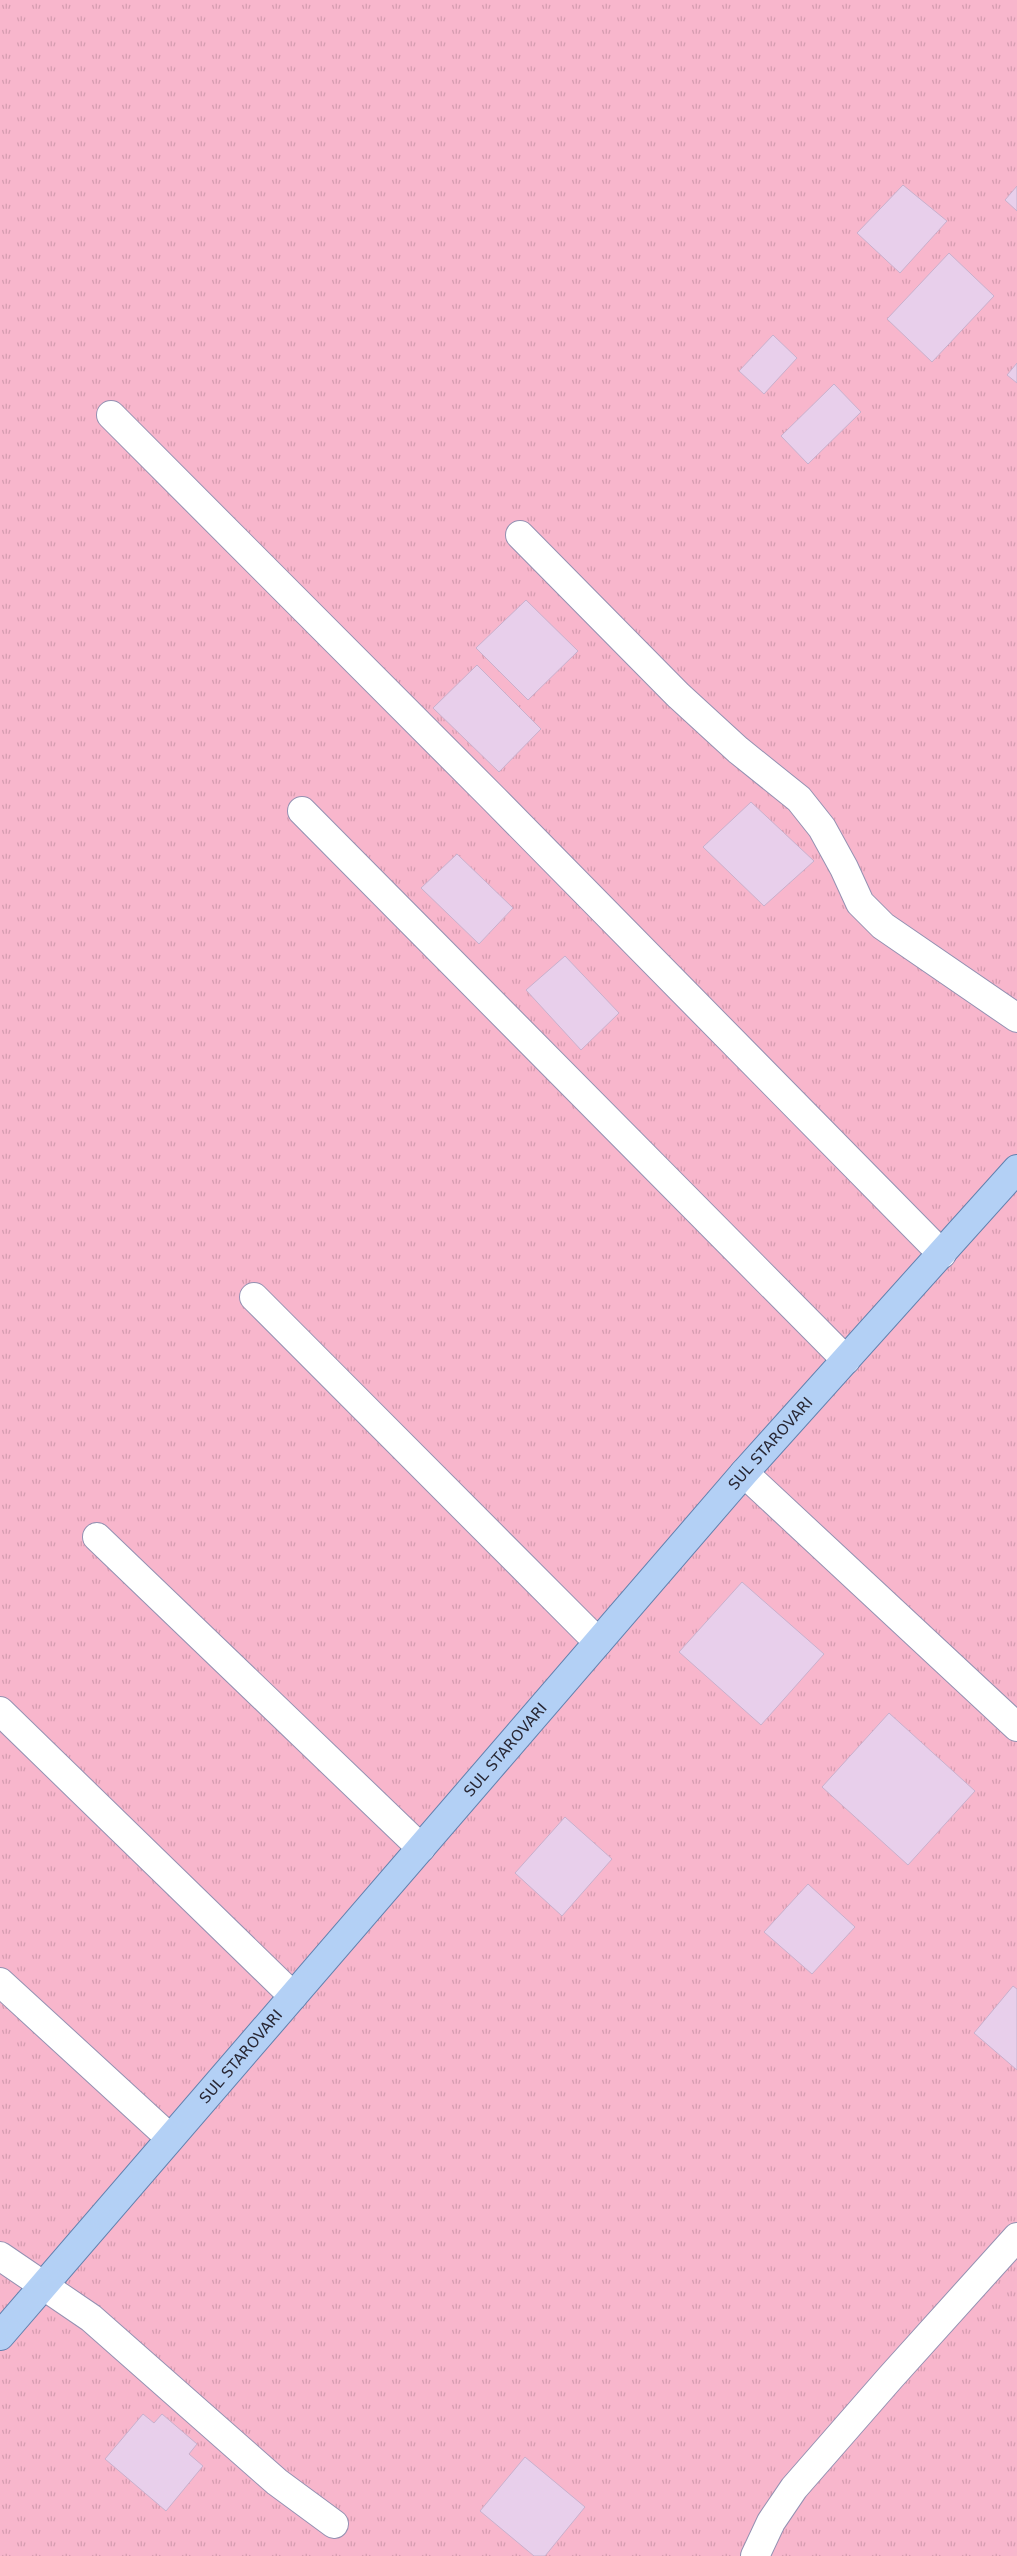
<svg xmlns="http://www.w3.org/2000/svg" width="1017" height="2556" font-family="'DejaVu Sans',sans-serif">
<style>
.park{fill:url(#park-tufts)}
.building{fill:#e8cfeb;stroke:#c9b0cc}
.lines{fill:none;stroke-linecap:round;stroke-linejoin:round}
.minor-casing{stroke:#9491b2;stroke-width:30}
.major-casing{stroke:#6181ae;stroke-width:30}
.minor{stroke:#fff;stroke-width:28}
.major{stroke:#b3d0f5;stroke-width:28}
.labels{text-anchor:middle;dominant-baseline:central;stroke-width:4.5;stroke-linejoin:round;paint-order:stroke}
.street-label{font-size:15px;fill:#282734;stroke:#fbfbfb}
</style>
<defs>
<pattern id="park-tufts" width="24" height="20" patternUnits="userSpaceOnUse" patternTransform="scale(1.25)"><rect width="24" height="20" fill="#f8b6cc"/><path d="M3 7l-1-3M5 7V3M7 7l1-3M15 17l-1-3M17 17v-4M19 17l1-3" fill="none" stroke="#d59cb0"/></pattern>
</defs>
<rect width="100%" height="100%" fill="#fbfbfb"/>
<!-- park -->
<path class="park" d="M0,0H1017V2556H0Z"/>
<!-- building -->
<path class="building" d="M903,185L947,221L900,273L857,233Z
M1017,186V211L1005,200Z
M949,253L994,296L932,362L887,319Z
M773,335L797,358L764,394L739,371Z
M1017,363V383L1007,375Z
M834,384L861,412L808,464L781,436Z
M526,600L578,651L528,700L476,648Z
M477,665L541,729L499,772L433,708Z
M751,802L814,861L764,906L703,847Z
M457,854L513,908L479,944L421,888Z
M565,956L619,1013L581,1050L526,990Z
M742,1582L824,1654L761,1725L679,1652Z
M889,1713L975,1791L908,1865L822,1787Z
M565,1817L612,1859L562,1916L515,1873Z
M808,1884L855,1927L812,1974L764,1932Z
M1013,1986L1017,1989V2070L974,2033Z
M143,2414L154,2423L162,2414L197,2444L189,2454L203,2466L166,2511L105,2459Z
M525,2457L585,2507L545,2556H534L480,2511Z"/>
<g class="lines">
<defs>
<path id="minor" d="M111,415L494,799L942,1254
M520,535L678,695L738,750L799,799L822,828L844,868L860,903L883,926L1017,1018
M302,811L846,1360
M254,1297L598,1642
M744,1473L1017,1727
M97,1537L421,1848
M0,1711L293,1996
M0,1982L170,2138
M0,2256L91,2318L277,2482L334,2524
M755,2556L771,2522L794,2488L890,2378L1017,2237"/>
<g id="major">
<path id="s1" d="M0,2336L744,1473L1017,1169"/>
</g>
</defs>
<!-- minor casing -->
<use href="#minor" class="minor-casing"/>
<!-- major casing -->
<use href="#major" class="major-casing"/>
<!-- minor -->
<use href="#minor" class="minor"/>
<!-- major -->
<use href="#major" class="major"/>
</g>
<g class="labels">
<!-- street labels -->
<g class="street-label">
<text stroke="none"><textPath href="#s1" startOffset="1179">SUL STAROVARI</textPath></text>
<text stroke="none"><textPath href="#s1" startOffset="774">SUL STAROVARI</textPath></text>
<text stroke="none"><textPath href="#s1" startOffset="369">SUL STAROVARI</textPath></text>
</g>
</g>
</svg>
